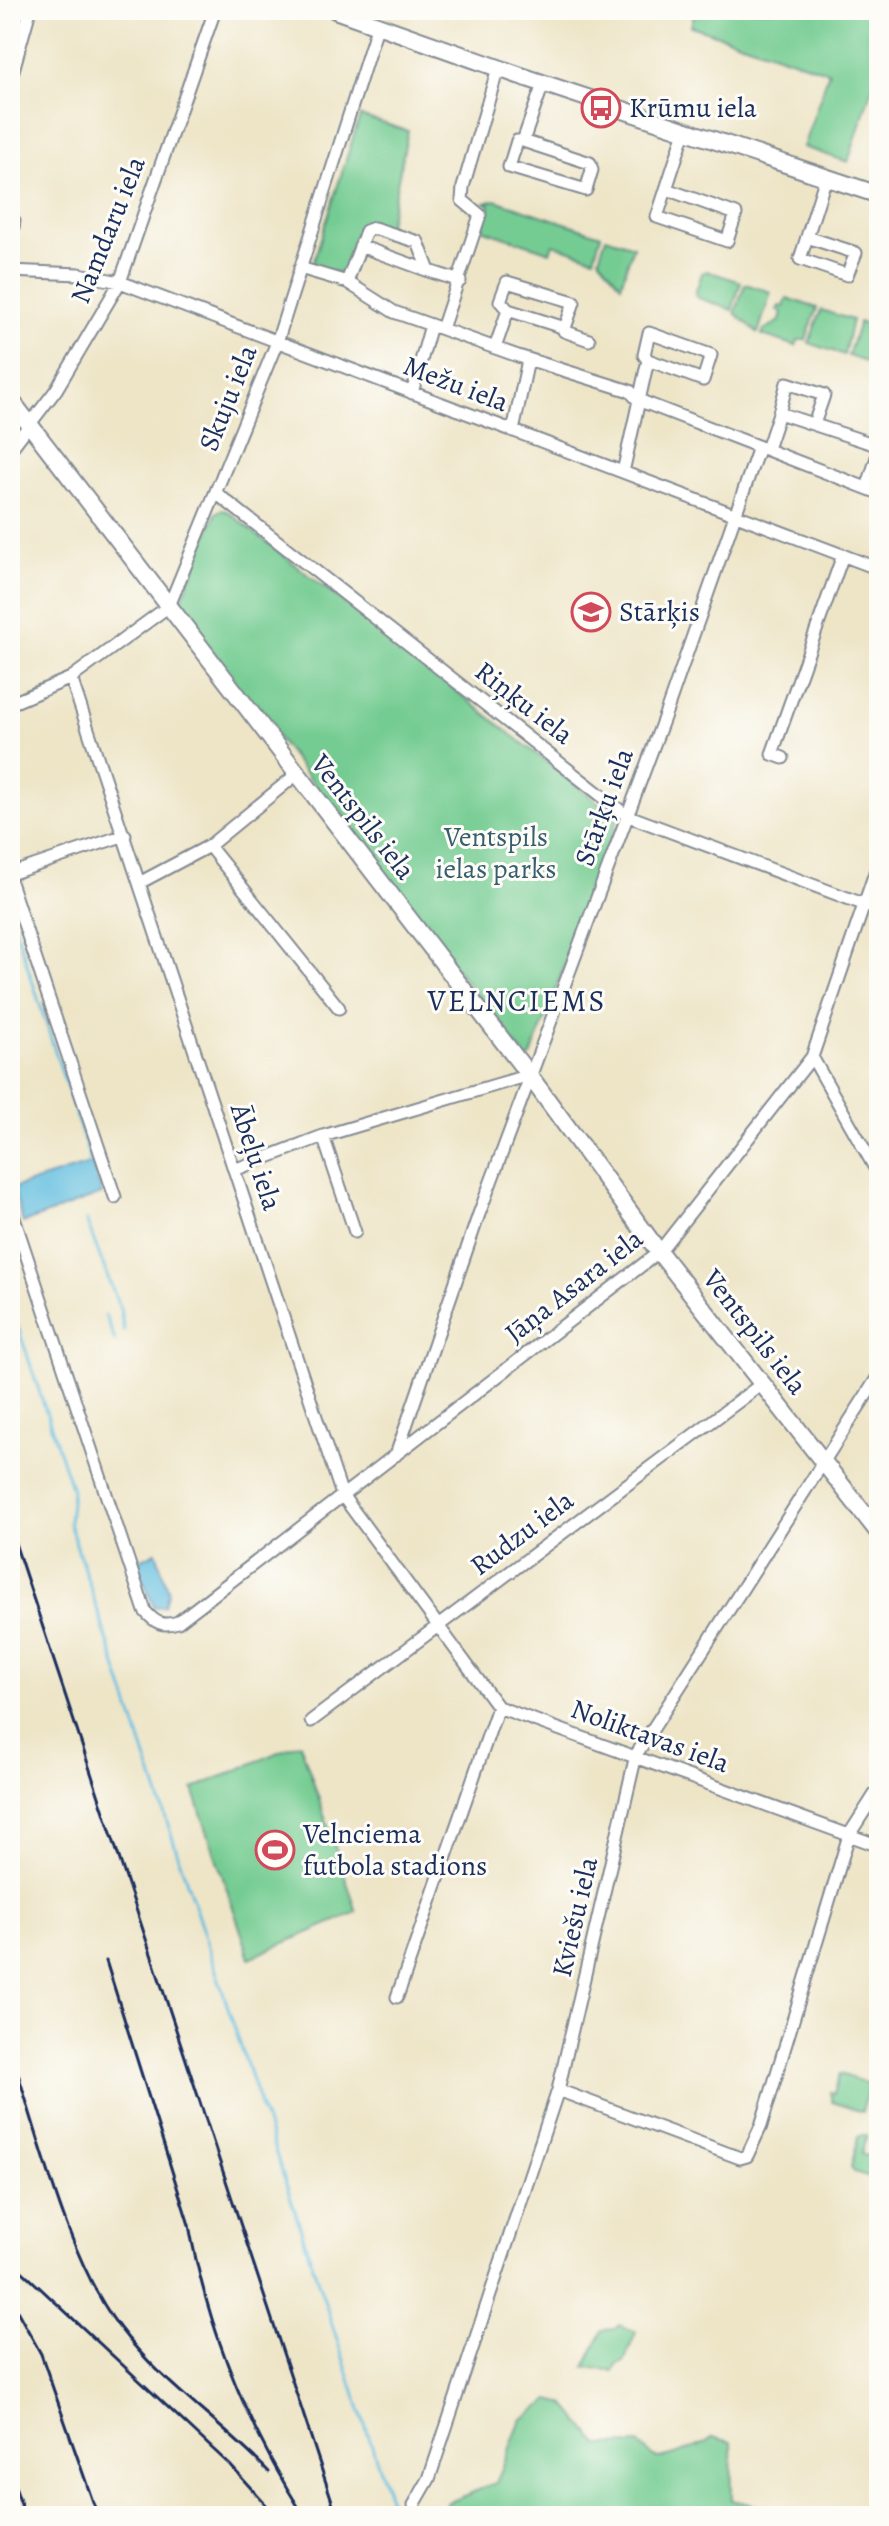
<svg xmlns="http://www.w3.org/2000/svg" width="889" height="2526" font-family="Alegreya,serif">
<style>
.green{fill:#74cc92;stroke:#487e78;stroke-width:2}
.water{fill:#61bddf;stroke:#3e769e;stroke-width:2}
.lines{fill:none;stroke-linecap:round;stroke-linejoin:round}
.stream{stroke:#61bddf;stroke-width:3}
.street-casing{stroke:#848a92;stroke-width:15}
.secondary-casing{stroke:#848a92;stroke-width:20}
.street{stroke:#fff;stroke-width:11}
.secondary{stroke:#fff;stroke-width:16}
.rail{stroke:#1b2f5e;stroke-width:3}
.labels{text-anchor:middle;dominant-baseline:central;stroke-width:6;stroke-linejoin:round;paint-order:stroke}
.poi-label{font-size:28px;fill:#1b2f5e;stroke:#fdfcf7;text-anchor:start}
.street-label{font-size:28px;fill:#1b2f5e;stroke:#fdfcf7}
.park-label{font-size:28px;fill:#365e6e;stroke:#fdfcf7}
.neighbourhood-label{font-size:30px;letter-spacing:2px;fill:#1b2f5e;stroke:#fdfcf7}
</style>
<rect width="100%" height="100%" fill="#fdfcf7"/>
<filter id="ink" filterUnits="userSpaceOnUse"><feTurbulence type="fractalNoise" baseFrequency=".0125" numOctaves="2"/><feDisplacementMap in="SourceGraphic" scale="16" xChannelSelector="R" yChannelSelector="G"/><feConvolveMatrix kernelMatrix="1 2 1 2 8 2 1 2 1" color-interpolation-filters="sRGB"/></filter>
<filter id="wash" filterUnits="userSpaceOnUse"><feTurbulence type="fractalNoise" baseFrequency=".006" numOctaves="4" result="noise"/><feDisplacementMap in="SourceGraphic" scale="32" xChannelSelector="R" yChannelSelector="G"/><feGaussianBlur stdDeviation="1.8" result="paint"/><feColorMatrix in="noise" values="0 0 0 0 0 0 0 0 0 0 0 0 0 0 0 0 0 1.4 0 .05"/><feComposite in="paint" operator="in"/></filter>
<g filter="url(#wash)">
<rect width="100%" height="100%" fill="#eee5c7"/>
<!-- green -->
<path class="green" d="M695,10H879V66L848,162L803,147L829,72L691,26Z
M360,116L408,131L388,228L365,223L345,275L312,266Z
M495,200L601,235L594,258L553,244L550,252L482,229L490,205L485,203Z
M606,237L633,246L621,285L599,258Z
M707,271L741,282L732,310L698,298L695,294L702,273Z
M745,284L771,292L758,333L735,313Z
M787,298L817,308L806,340H798L796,346L762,335L764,330L780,321L782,312L777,310L779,306L784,307Z
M821,310L852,320L844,355L809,343Z
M859,322L877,328L865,362L848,356Z
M221,510L227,511L618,818L531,1057L527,1060L178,609L216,513Z
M300,1743L357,1912L250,1958L193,1789Z
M840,2074L869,2084L862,2112L832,2102L830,2092L834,2093Z
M862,2135H867L861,2154L879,2160V2180L854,2172L851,2167L858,2137Z
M619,2325L636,2332L624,2362L617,2364L614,2371L585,2367L603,2330L615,2329Z
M550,2400L565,2404L599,2445L639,2444C657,2462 656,2460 678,2453C694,2447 699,2449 713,2437L731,2442L732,2500L758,2506L754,2516H447L446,2503L496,2483L521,2420Z"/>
<!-- water -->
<path class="water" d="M92,1163L102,1194L23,1223L13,1188Z
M156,1552L169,1592L164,1606L154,1607L136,1562Z"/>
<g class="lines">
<!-- stream -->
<path class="stream" d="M10,912L89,1156V1166
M86,1220L120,1309L124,1331
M10,1303L72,1490L69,1523L395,2516
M105,1315L115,1341"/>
</g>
</g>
<g filter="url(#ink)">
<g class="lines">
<defs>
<path id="street" d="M10,81L30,10
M523,141H517L509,167L586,190L592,170L590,163L523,141L543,84
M666,189L736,214L727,241L657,217L685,131
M10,216L14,221L10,247
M807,237L856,253L847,275L800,259L826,177
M360,246L429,271
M300,268L347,282
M10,271L79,274L120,282L879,569
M431,325L394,312L347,282L366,231L374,228L418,242L429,271L460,281
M565,328L508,310L500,301L507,282L574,302L565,328L564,331L589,340
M442,329L518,356L630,391L638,400L879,493
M495,348L508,310
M412,393L431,325L442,329L480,215L462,200L463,187L498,68
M779,413L787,383L824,395L814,424
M513,431L528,360
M767,449L779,413L879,446
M10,450L56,390L120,282L215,10
M623,472L648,360L644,355L649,333L711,355L703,380L648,360
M867,488L879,451
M216,493L626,815L879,910
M71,678L342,1495L498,1707L879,1846
M10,704L71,678L169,606L277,342L378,24
M783,758L772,754L843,555
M209,846L339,1008
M10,874L125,835
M10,882L115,1197
M141,882L209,846L297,774
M812,1057L879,1175
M323,1136L355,1232
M234,1170L323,1136L529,1075
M10,1206L145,1611C155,1623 163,1627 178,1622L659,1252L812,1057L879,861
M396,1455L479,1214L668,707L759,447
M311,1721L763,1383
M397,1997L498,1707
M558,2090L740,2158L747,2156L761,2126L849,1835L879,1788
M417,2516L414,2505L429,2479L558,2090L636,1755L879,1375"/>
<path id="secondary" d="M335,10L518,75L879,195
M10,399L529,1075L659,1252L879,1533"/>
</defs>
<!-- street casing -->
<use href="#street" class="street-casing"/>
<!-- secondary casing -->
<use href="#secondary" class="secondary-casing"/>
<!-- street -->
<use href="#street" class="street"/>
<!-- secondary -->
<use href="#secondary" class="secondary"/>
<!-- rail -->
<path class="rail" d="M10,1528L337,2516
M106,1961L189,2225C208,2331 247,2426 304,2516
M10,2049C38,2133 67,2258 119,2327C161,2383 221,2422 269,2472
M10,2260L230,2465L276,2516
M10,2298L41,2354L98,2516
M10,2472L25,2516"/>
</g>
</g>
<!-- icons -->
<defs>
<symbol id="bus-ring" viewBox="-11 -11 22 22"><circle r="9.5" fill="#fdfcf7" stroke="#d1495b" stroke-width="1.5"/><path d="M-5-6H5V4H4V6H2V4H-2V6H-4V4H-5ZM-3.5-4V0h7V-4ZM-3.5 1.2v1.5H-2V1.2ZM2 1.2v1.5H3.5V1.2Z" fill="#d1495b"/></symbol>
<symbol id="school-ring" viewBox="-11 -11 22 22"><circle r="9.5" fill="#fdfcf7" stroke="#d1495b" stroke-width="1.5"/><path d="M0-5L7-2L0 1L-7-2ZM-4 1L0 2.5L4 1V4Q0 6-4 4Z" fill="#d1495b"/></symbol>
<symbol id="stadium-ring" viewBox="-11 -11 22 22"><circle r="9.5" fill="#fdfcf7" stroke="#d1495b" stroke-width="1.5"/><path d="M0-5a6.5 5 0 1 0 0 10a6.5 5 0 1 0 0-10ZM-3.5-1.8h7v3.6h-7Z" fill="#d1495b"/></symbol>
</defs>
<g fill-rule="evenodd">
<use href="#bus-ring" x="579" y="86" width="44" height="44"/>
<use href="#school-ring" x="569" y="590" width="44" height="44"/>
<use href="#stadium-ring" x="253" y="1828" width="44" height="44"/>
</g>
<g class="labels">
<!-- poi labels -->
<g class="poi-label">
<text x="629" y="108">Krūmu iela</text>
<text x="619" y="612">Stārķis</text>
<text x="303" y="1834">Velnciema<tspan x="303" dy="32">futbola stadions</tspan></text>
</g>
<!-- street labels -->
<g class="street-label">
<text transform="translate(108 230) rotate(-68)">Namdaru iela</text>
<text transform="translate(456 384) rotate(21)">Mežu iela</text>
<text transform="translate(228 398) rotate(-68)">Skuju iela</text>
<text transform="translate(524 703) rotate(38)">Riņķu iela</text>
<text transform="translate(604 807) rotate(-70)">Stārķu iela</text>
<text transform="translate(363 817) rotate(52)">Ventspils iela</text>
<text transform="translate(256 1157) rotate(72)">Ābeļu iela</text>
<text transform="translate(574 1286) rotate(-38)">Jāņa Asara iela</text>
<text transform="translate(755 1332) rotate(52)">Ventspils iela</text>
<text transform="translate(522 1533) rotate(-37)">Rudzu iela</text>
<text transform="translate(650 1736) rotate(20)">Noliktavas iela</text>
<text transform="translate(575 1917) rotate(-77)">Kviešu iela</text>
</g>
<!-- park labels -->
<g class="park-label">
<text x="496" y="837">Ventspils<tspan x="496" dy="32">ielas parks</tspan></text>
</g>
<!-- neighbourhood labels -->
<g class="neighbourhood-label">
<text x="517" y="1001">VELNCIEMS</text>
</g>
</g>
<!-- margin -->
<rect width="889" height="2526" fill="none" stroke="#fdfcf7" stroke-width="40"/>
</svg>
